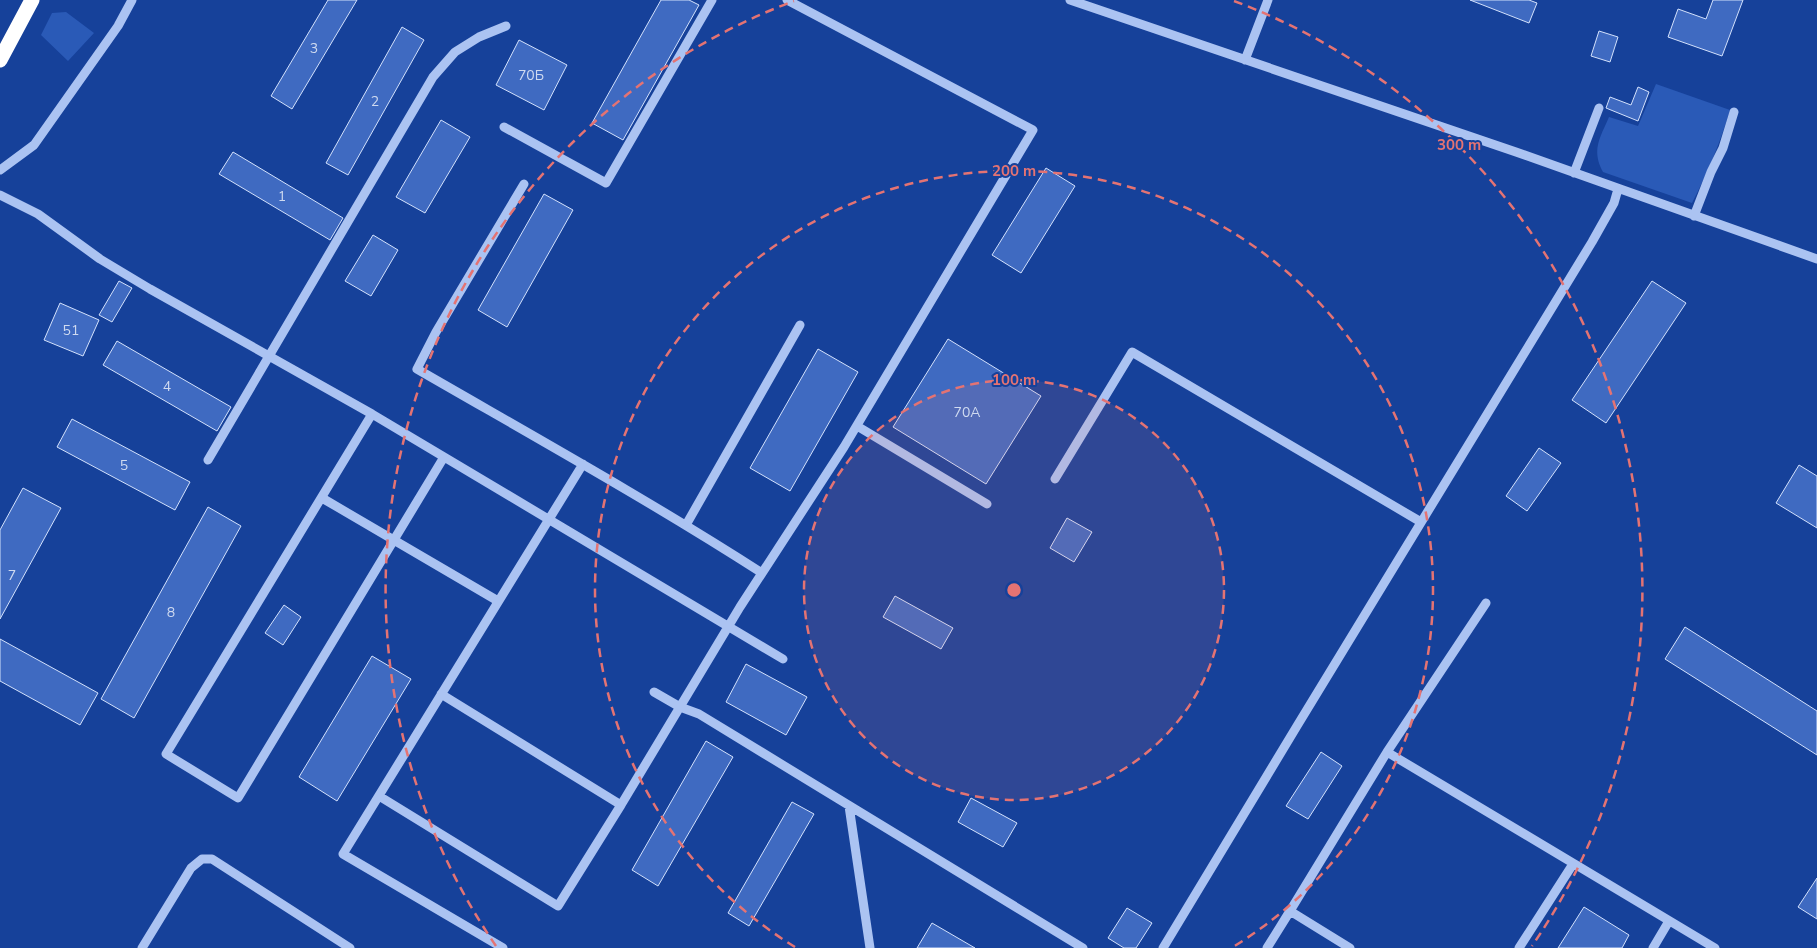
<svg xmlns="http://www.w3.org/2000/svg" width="1817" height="948" font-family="'Nunito Sans',sans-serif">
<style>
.green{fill:#2a5ab7}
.building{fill:#3f6ac1;stroke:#d3e1fc}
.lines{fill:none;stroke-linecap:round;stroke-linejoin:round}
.minor{stroke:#abc3f2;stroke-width:9}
.highway{stroke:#fff;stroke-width:15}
.ring{fill:none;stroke:#e47373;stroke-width:2.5;stroke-dasharray:9 6}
.labels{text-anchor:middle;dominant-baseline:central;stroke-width:4;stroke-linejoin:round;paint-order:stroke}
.number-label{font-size:14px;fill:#cfdaf0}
.centre{fill:#e47373;stroke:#16419a;stroke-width:2.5}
.ring-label{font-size:15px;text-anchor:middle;font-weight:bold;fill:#e47373;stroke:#16419a;stroke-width:4;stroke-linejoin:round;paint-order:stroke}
</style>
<rect width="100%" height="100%" fill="#16419a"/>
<!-- green -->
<path class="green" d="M66,12L94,33L68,61L41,35L52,13Z
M1656,84L1730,110C1720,143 1708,172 1692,203L1603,172C1591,150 1600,138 1609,117L1638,126Z"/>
<!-- building -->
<path class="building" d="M328,0H357L292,109L271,96Z
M661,0H689L699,5L623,140L592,123Z
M1470,0H1529L1537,3L1529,23Z
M1713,0H1743L1722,56L1668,37L1678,9L1706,19Z
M402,27L424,40L348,175L326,163Z
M1599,31L1618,37L1610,62L1591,56Z
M519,40L567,65L544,110L496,85Z
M1638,87L1649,92L1638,121L1606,108L1610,97L1631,105Z
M441,120L470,137L425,213L396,197Z
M233,152L343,218L330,240L219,174Z
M1046,168L1075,186L1021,273L992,255Z
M544,194L573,210L507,327L478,310Z
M373,235L398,250L371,296L345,281Z
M119,281L132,288L112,322L99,315Z
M1652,281L1686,303L1606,423L1572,400Z
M60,303L99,320L83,356L44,340Z
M948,339L1041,396L986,484L893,427Z
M117,341L231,407L217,431L103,365Z
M818,349L858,372L790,491L750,468Z
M72,419L190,482L175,510L57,447Z
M1539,448L1561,463L1527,511L1506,496Z
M1799,465L1817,476V528L1776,503Z
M23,488L61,508L0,619V530Z
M208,507L241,526L134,718L101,699Z
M1067,518L1092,532L1074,562L1050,548Z
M895,596L953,628L941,649L883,617Z
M284,605L301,617L283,645L265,633Z
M1685,627L1817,711V755L1665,659Z
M0,639L98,693L80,725L0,681Z
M372,656L411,679L337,801L299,777Z
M746,664L807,697L786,735L726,702Z
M706,741L733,757L658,886L632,870Z
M1321,752L1342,766L1308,819L1286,806Z
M971,798L1017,823L1003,847L958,822Z
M792,802L814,814L749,926L728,913Z
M1817,878V919L1798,907Z
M1584,907L1629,935L1622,948H1558Z
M1127,908L1152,923L1136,948H1124L1108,938Z
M932,923L975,948H917Z"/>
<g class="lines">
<!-- minor -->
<path class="minor" d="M1070,0L1516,152L1817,259
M1245,60L1268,0
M504,127L606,183L712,0
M0,170L34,145L118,26L132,0
M1574,173L1599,108
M524,184L436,332L417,369C533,436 650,501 762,573
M0,195L38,214L100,259L150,289L372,414
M1694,216L1711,172L1723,148L1734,112
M857,426L987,504
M444,457L238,798L166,754L372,414L783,659
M208,460L433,77L455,52L479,37L506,26
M1055,479L1132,352L1421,522
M322,498L498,601
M686,525L800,325
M1486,603L1387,752L1715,948
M654,692L680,707L699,714L1083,948
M379,796L558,906L621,805L441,694
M621,805L740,607L844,447L1033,130L787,0
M849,806L870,948
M142,948L191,868L202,859H212L350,948
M503,948L343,854L583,464
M1163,948L1297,726L1592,242L1614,203L1618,189
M1267,948L1290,911
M1350,948L1290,911L1387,752
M1519,948L1573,864
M1653,948L1669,921"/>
<!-- highway -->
<path class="highway" d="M0,60L32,0"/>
</g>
<!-- distance rings -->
<circle cx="1014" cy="590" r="210" fill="#e47373" fill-opacity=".12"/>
<g class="ring">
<circle cx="1014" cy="590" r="210"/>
<path d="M795 947A419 419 0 1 1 1233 947"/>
<path d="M496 946A629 629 0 0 1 794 1M1234 1A629 629 0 0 1 1532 946"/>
</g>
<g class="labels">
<!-- number labels -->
<g class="number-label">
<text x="314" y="48">3</text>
<text x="531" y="75">70Б</text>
<text x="375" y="101">2</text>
<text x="282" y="196">1</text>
<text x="71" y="330">51</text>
<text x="167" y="386">4</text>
<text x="967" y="412">70А</text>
<text x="124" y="465">5</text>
<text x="12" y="575">7</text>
<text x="171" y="612">8</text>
</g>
</g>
<circle cx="1014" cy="590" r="8" class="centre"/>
<g class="ring-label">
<text x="1459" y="150">300 m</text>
<text x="1014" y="176">200 m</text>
<text x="1014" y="385">100 m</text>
</g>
</svg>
